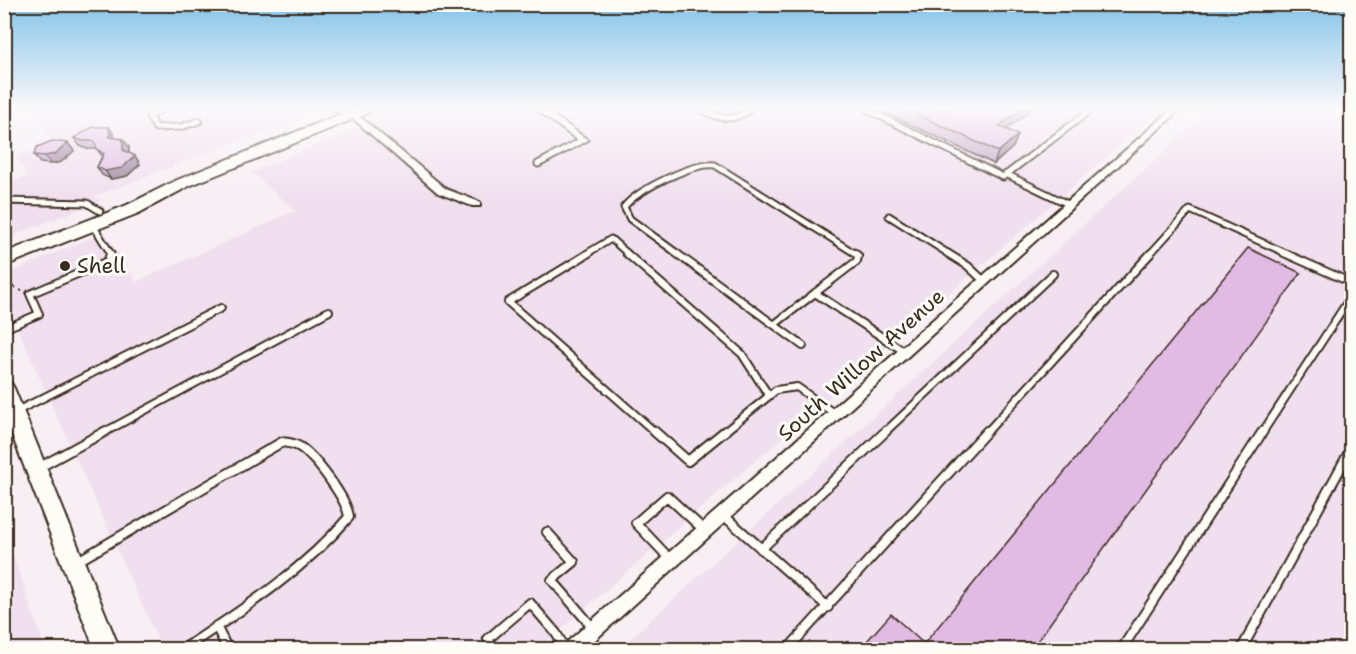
<svg xmlns="http://www.w3.org/2000/svg" width="1356" height="654" font-family="'Shantell Sans',sans-serif">
<style>
.built{fill:#f0dfee}
.lines{fill:none;stroke-linecap:round;stroke-linejoin:round}
.lane-far2-casing{stroke:#3b2a1e;stroke-width:9}
.lane-far1-casing{stroke:#3b2a1e;stroke-width:10}
.lane-casing{stroke:#3b2a1e;stroke-width:12}
.street-casing{stroke:#3b2a1e;stroke-width:4}
.secondary-casing{stroke:#3b2a1e;stroke-width:4}
.primary-casing{stroke:#3b2a1e;stroke-width:4}
.path{stroke:#3b2a1e;stroke-width:2;stroke-dasharray:4.5 4.5;stroke-linecap:butt}
.lane-far2{stroke:#fdfcf7;stroke-width:5}
.lane-far1{stroke:#fdfcf7;stroke-width:6}
.lane{stroke:#fdfcf7;stroke-width:8}
.street{fill:#fdfcf7;fill-rule:evenodd}
.secondary{fill:#fdfcf7;fill-rule:evenodd}
.primary{fill:#fdfcf7;fill-rule:evenodd}
.wall{fill:#c2a1c4;stroke:#3b2a1e;stroke-width:1.5}
.shaded-wall{fill:#9e83a0;stroke:#3b2a1e;stroke-width:1.5}
.building{fill:#e1bbe4;stroke:#3b2a1e;stroke-width:1.5}
.poi-dot{fill:#3b2a1e;stroke:#fdfcf7;stroke-width:2}
.labels{text-anchor:middle;dominant-baseline:central;stroke-width:6;stroke-linejoin:round;paint-order:stroke}
.poi-label{font-size:21px;fill:#3b2a1e;stroke:#fdfcf7;text-anchor:start}
.street-label{font-size:21px;fill:#3b2a1e;stroke:#fdfcf7}
</style>
<rect width="100%" height="100%" fill="#f7eff3"/>
<filter id="ink" filterUnits="userSpaceOnUse"><feTurbulence type="fractalNoise" baseFrequency=".0167" numOctaves="2"/><feDisplacementMap in="SourceGraphic" scale="12" xChannelSelector="R" yChannelSelector="G"/><feConvolveMatrix kernelMatrix="1 2 1 2 8 2 1 2 1" color-interpolation-filters="sRGB"/></filter>
<g filter="url(#ink)">
<!-- built -->
<path class="built" d="M30,109H321L93,197L102,200L5,239V185L27,176L16,157L52,144Z
M404,109H1162L538,649H162L20,334L5,288L4,275L105,232L136,282L295,211L252,172Z
M1211,109H1351V649L618,650Z
M5,532L45,649H5Z"/>
<g class="lines">
<defs>
<path id="lane-far2" d="M162,109L149,117L156,128L181,127L199,121
M335,109L350,114
M701,109C719,119 733,123 750,109
M866,109L1003,177L1092,109
M538,164L583,140
M1006,174L1070,205
M4,201L87,203L100,211
M889,216L949,254
M93,225L111,254
M586,254L611,239L628,254
M678,254L630,219L624,207C637,190 694,162 715,165L856,254
M1150,254L1190,210L1288,254"/>
<path id="lane-far1" d="M589,253L508,302L656,433
M626,253L742,354L769,396
M676,253L803,346
M855,253L858,256L857,261L815,293L905,352
M947,253L968,266L984,281
M1284,253L1352,283
M775,324L815,293
M4,329L39,314L30,294L108,261L110,253
M769,396L776,390L797,387L835,414
M17,411L221,308
M103,433L329,311
M723,433L769,396
M884,433L1053,274
M986,433L1151,253
M1262,433L1352,295"/>
<path id="lane" d="M654,431L688,461L725,431
M40,467L106,431
M723,515L828,607
M547,532L574,562L552,580L594,629
M761,549L886,431
M671,560L636,523L667,496L704,530
M78,561L282,442C289,443 294,443 300,447C316,458 347,499 349,517C302,572 242,610 182,650
M216,626L228,650
M495,650L488,639L530,603L556,633L566,650
M787,650L987,431
M1121,650L1263,431
M1241,650L1352,447"/>
<path id="street" d="M535,109H545L588,140L583,143L580,142Z
M1172,109H1181L584,650H563L565,644Z
M353,111L446,189L480,202V206H472L438,193L350,116L349,114Z"/>
<path id="secondary" d="M4,380L11,383L14,388L120,650H95L4,414Z"/>
<path id="primary" d="M353,109H373L371,112L189,186L139,213L4,266V253L127,205L177,180Z"/>
</defs>
<!-- lane-far2 casing -->
<use href="#lane-far2" class="lane-far2-casing"/>
<!-- lane-far1 casing -->
<use href="#lane-far1" class="lane-far1-casing"/>
<!-- lane casing -->
<use href="#lane" class="lane-casing"/>
<!-- street casing -->
<use href="#street" class="street-casing"/>
<!-- secondary casing -->
<use href="#secondary" class="secondary-casing"/>
<!-- primary casing -->
<use href="#primary" class="primary-casing"/>
<!-- path -->
<path class="path" d="M4,282L22,291"/>
<!-- lane-far2 -->
<use href="#lane-far2" class="lane-far2"/>
<!-- lane-far1 -->
<use href="#lane-far1" class="lane-far1"/>
<!-- lane -->
<use href="#lane" class="lane"/>
<!-- street -->
<use href="#street" class="street"/>
<!-- secondary -->
<use href="#secondary" class="secondary"/>
<!-- primary -->
<use href="#primary" class="primary"/>
</g>
<!-- wall -->
<path class="wall" d="M878,109H1032L1006,129L1018,135L1013,147L994,164Z
M109,127L114,135V138L129,147V153L135,156L140,164L127,176L111,179L102,175L97,167L102,156L97,149H88L80,146L74,138Z
M68,143L74,151L61,162L51,164L40,163L34,155Z"/>
<!-- shaded-wall -->
<path class="shaded-wall" d="M1021,109H1032L995,138L999,126Z
M109,127L114,135L116,145L110,137Z
M1018,135L1013,147L994,164L998,152Z
M123,139L129,147L128,158L123,150Z
M68,143L74,151L61,162L51,164L45,156Z
M135,156L140,164L127,176L111,179L105,171Z"/>
<!-- building -->
<path class="building" d="M906,109H1021L999,126L1018,135L998,152Z
M93,127H109L110,137L123,139V150L135,156L122,168L105,171L97,167L104,154L97,149L94,141H83L74,138Z
M52,141L68,143L55,154L45,156L34,155L37,147Z
M1248,248L1301,273L1031,650H859L891,614L924,644Z"/>
</g>
<!-- sky -->
<linearGradient id="sky" x2="0" y2="1"><stop stop-color="#83c4e9"/><stop offset="0.54" stop-color="#fbf8fa"/><stop offset="1" stop-color="#fbf8fa" stop-opacity="0"/></linearGradient>
<rect width="1356" height="201" fill="url(#sky)"/>
<!-- markers -->
<circle class="poi-dot" cx="65" cy="266" r="6"/>
<g class="labels">
<!-- poi labels -->
<g class="poi-label">
<text x="77" y="266">Shell</text>
</g>
<!-- street labels -->
<g class="street-label">
<text transform="translate(861 365) rotate(-42)">South Willow Avenue</text>
</g>
</g>
<!-- margin -->
<rect width="1356" height="654" fill="none" stroke="#fdfcf7" stroke-width="24"/>
<rect x="12" y="12" width="1332" height="630" fill="none" stroke="#3b2a1e" stroke-width="2" filter="url(#ink)"/>
</svg>
